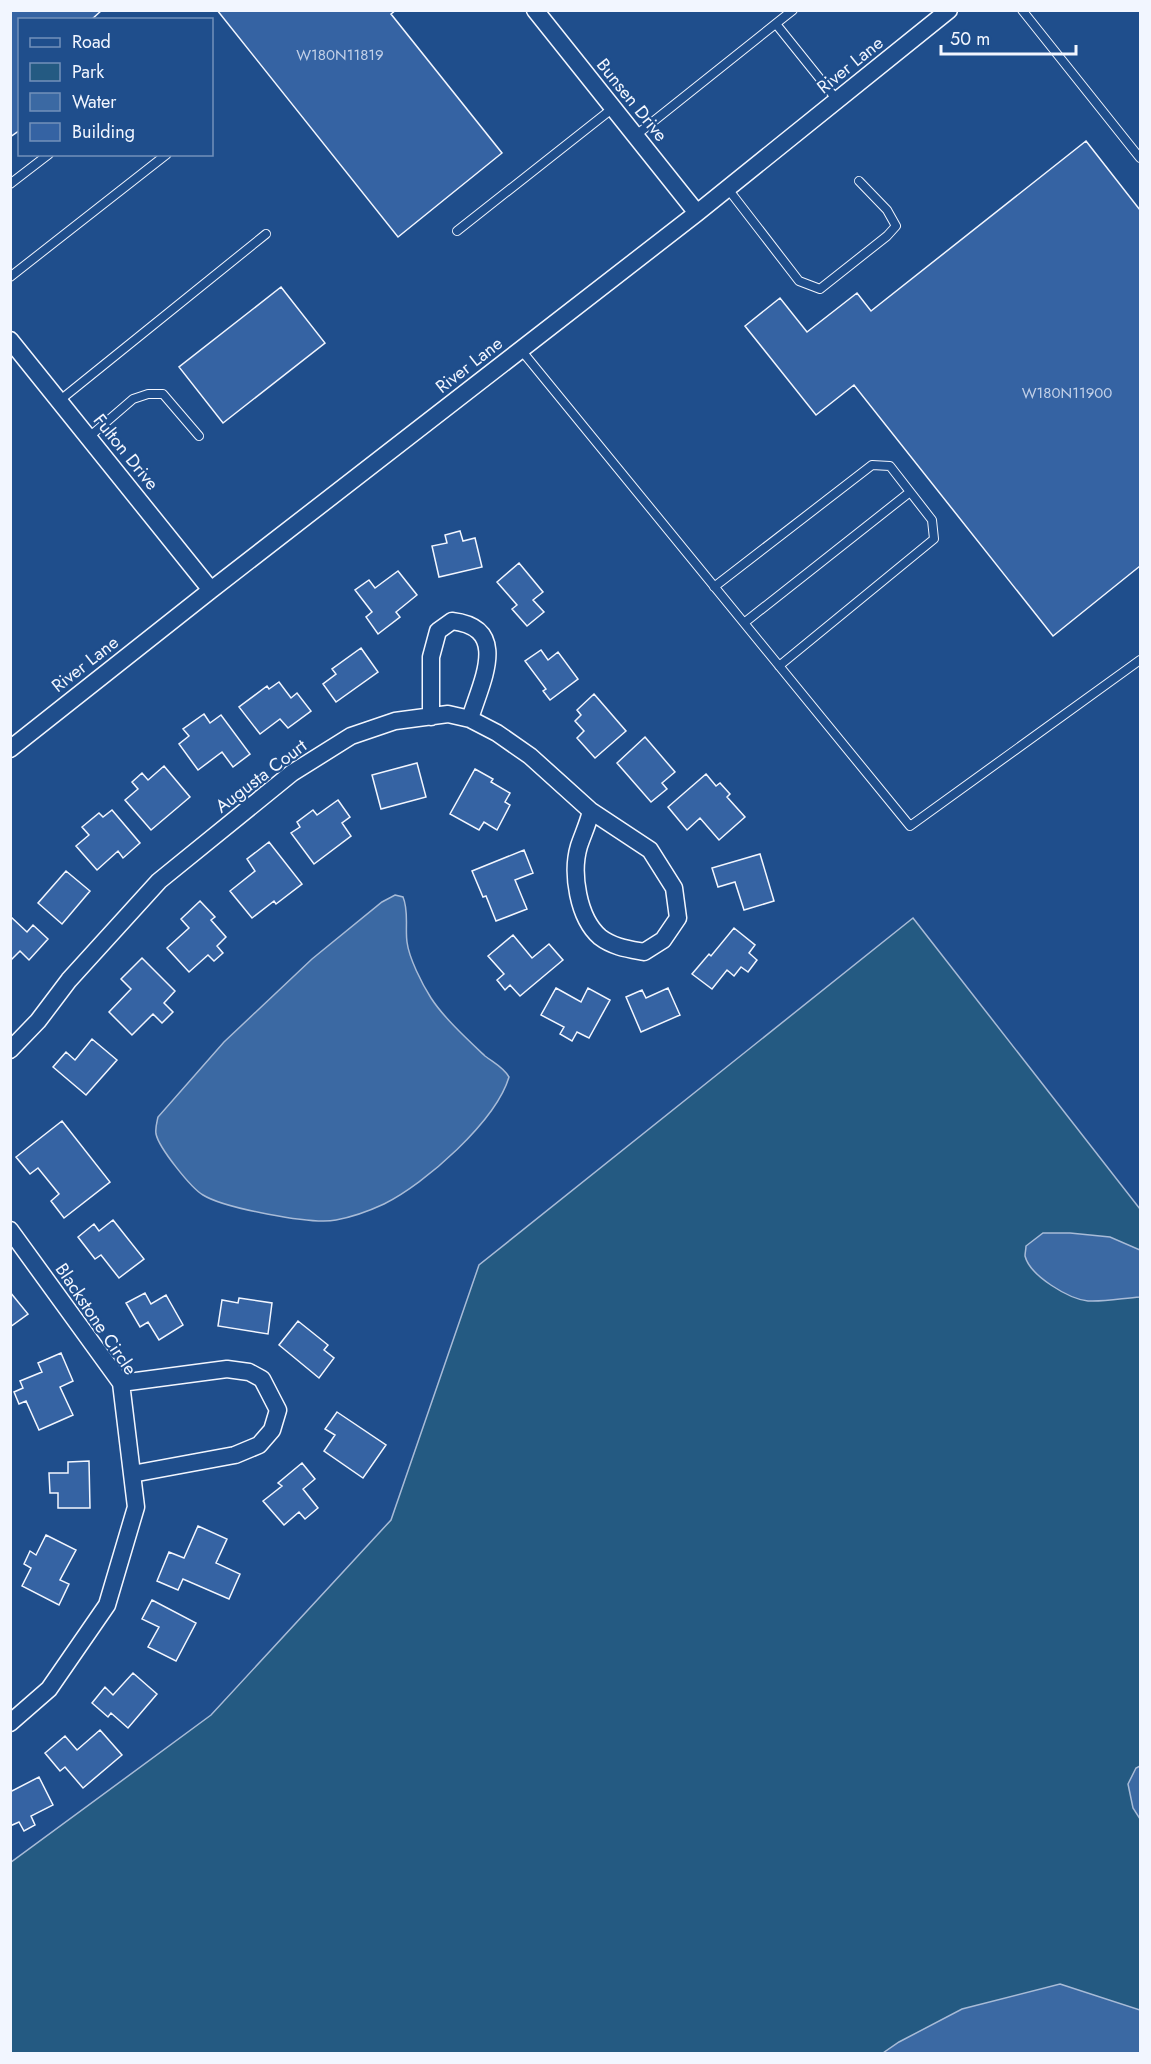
<svg xmlns="http://www.w3.org/2000/svg" width="1151" height="2064" font-family="Jost,sans-serif">
<style>
.green{fill:#245a82;stroke:#a8bbd7;stroke-width:1.5}
.water{fill:#3b69a3;stroke:#a8bbd7;stroke-width:1.5}
.building{fill:#3563a3;stroke:#f2f6ff;stroke-width:1.5}
.lines{fill:none;stroke-linecap:round;stroke-linejoin:round}
.lane-casing{stroke:#f2f6ff;stroke-width:10}
.street-casing{stroke:#f2f6ff;stroke-width:19}
.lane{stroke:#1f4e8c;stroke-width:8}
.street{stroke:#1f4e8c;stroke-width:16}
.labels{text-anchor:middle;dominant-baseline:central;stroke-width:4.5;stroke-linejoin:round;paint-order:stroke}
.number-label{font-size:15px;fill:#c3d1e8}
.street-label{font-size:18px;fill:#f2f6ff;stroke:#1f4e8c}
</style>
<rect width="100%" height="100%" fill="#1f4e8c"/>
<!-- green -->
<path class="green" d="M913,918L1140,1209V2053H11L10,1863L211,1715L391,1520L479,1265Z"/>
<!-- water -->
<path class="water" d="M395,895L403,897C409,911 405,927 407,942C409,958 422,984 431,998C444,1018 468,1040 485,1056C494,1063 503,1067 509,1077C496,1121 425,1184 384,1204C369,1211 352,1217 336,1220C312,1225 224,1208 203,1195C191,1188 159,1148 156,1134C155,1128 157,1122 158,1117L224,1042L312,959L382,902Z
M1043,1233H1070L1110,1237L1140,1250V1297C1124,1298 1105,1302 1088,1301C1069,1299 1030,1276 1025,1256C1025,1253 1026,1249 1026,1246Z
M1140,1766V1819L1133,1808L1128,1784L1136,1768Z
M1060,1984L1140,2010V2053H883L899,2042L962,2009Z"/>
<!-- building -->
<path class="building" d="M10,10H102L91,20H20V130L10,137Z
M217,10H396L391,14L502,153L398,237Z
M1086,141L1140,210V566L1053,636L854,385L816,415L745,326L780,298L807,332L857,293L871,311Z
M281,287L325,343L223,423L179,367Z
M460,531L463,541L475,538L482,567L439,577L432,546L447,543L445,535Z
M519,563L543,592L533,600L544,612L527,626L512,609L517,605L497,582Z
M398,571L417,595L396,612L400,617L378,634L366,617L372,612L355,590L369,580L375,588Z
M361,648L378,672L336,702L323,684L336,674L332,669Z
M541,650L548,660L558,652L578,679L550,700L543,691L546,689L525,661Z
M279,682L291,698L297,693L311,711L288,728L280,719L260,734L239,707L267,686L269,689Z
M594,694L626,731L595,758L577,738L584,731L575,721L581,715L577,710Z
M204,714L210,723L221,715L250,754L233,767L222,752L198,770L179,744L189,736L183,729Z
M645,737L675,772L662,783L667,789L651,802L617,763Z
M417,763L426,797L381,809L372,775Z
M164,766L190,797L151,830L125,800L138,789L132,782L142,773L148,780Z
M475,769L493,779L491,782L510,793L505,802L510,805L497,830L484,822L479,830L450,814Z
M706,774L716,786L720,783L730,794L727,797L745,817L719,840L700,818L687,830L668,807Z
M338,800L350,817L342,823L351,836L314,864L291,833L300,827L297,822L313,810L317,815Z
M112,810L140,843L123,858L118,851L97,870L76,846L89,835L82,827L99,813L103,817Z
M269,842L302,884L276,904L274,901L252,918L230,891L255,871L247,859Z
M524,850L533,873L515,880L527,909L496,921L486,896L483,897L472,871Z
M760,854L774,901L744,910L735,882L718,887L712,868Z
M66,871L90,891L62,924L38,903Z
M200,901L215,917L211,920L226,937L217,946L223,953L214,961L208,955L189,972L167,948L189,928L181,919Z
M10,916L27,932L33,925L48,939L29,960L20,951L10,961Z
M734,928L755,945L749,953L757,960L748,972L741,967L734,976L727,970L712,989L692,974L709,954L711,956Z
M513,935L532,958L549,944L563,960L520,996L510,985L505,990L497,980L504,974L488,956Z
M142,958L175,991L164,1003L173,1012L162,1023L153,1014L132,1035L109,1012L131,989L121,979Z
M556,988L581,1002L588,988L610,1000L589,1038L577,1032L572,1041L560,1034L564,1027L541,1015Z
M668,988L680,1015L641,1032L626,997L642,990L646,998Z
M92,1039L117,1060L86,1095L53,1067L66,1052L75,1060Z
M62,1121L110,1182L64,1218L51,1201L59,1194L38,1168L30,1174L16,1157Z
M113,1220L144,1259L119,1278L101,1255L95,1259L78,1237L94,1224L99,1231Z
M10,1292L28,1314L10,1327Z
M145,1293L151,1304L166,1295L183,1325L159,1340L148,1322L140,1327L126,1303Z
M239,1298L272,1303L268,1334L218,1326L222,1300L238,1303Z
M298,1321L328,1345L324,1350L334,1358L319,1378L279,1345Z
M61,1353L73,1381L60,1387L73,1415L39,1430L26,1401L19,1404L14,1392L23,1388L20,1381L42,1372L38,1363Z
M337,1412L386,1445L363,1478L324,1451L335,1435L325,1429Z
M89,1461L90,1508H58V1493H50L49,1473H68V1462Z
M302,1463L315,1479L303,1489L318,1508L305,1519L299,1512L284,1525L263,1501L282,1486L278,1483Z
M198,1526L227,1539L216,1563L240,1574L229,1599L183,1579L178,1590L157,1581L169,1552L184,1558Z
M46,1535L76,1550L60,1580L69,1584L59,1605L22,1586L31,1568L24,1564L30,1551L36,1555Z
M152,1600L196,1623L176,1661L148,1647L159,1627L142,1619Z
M133,1673L157,1694L128,1728L111,1713L108,1717L92,1703L105,1687L113,1695Z
M100,1730L122,1755L83,1788L65,1767L60,1771L45,1753L65,1736L77,1750Z
M39,1777L53,1805L31,1816L35,1825L24,1831L19,1822L10,1826V1787L12,1791Z"/>
<g class="lines">
<defs>
<path id="lane" d="M1022,10L1140,158
M776,24L837,100
M635,136L793,10
M10,184L49,154
M728,189L799,281L820,289L887,236L896,226L887,210L859,181
M457,231L613,108
M10,277L167,154
M521,350L910,826L1140,660
M59,401L266,234
M89,437L133,399L148,394H163L199,436
M714,587L872,465L890,466L932,520L934,539L779,666
M744,623L910,492"/>
<path id="street" d="M535,10L697,213
M10,340L211,590
M431,717V657L438,631L452,621C511,628 481,682 470,719
M10,749L211,590L697,213L949,10
M10,1050L38,1021L69,980L159,881L292,773L351,736L395,721L448,714L470,719L497,733L530,756L591,811L650,850L674,888L678,918L663,940L644,952C628,949 613,947 600,937C578,918 571,873 579,846C583,834 588,824 591,811
M10,1230L121,1383L136,1507L107,1605L49,1689L10,1723
M121,1383L227,1369L249,1372L262,1379L278,1410L272,1430L259,1445L235,1455L132,1474"/>
</defs>
<!-- lane casing -->
<use href="#lane" class="lane-casing"/>
<!-- street casing -->
<use href="#street" class="street-casing"/>
<!-- lane -->
<use href="#lane" class="lane"/>
<!-- street -->
<use href="#street" class="street"/>
</g>
<g class="labels">
<!-- number labels -->
<g class="number-label">
<text x="340" y="55">W180N11819</text>
<text x="1067" y="393">W180N11900</text>
</g>
<!-- street labels -->
<g class="street-label">
<text transform="translate(850 65) rotate(-39)">River Lane</text>
<text transform="translate(632 100) rotate(51)">Bunsen Drive</text>
<text transform="translate(469 365) rotate(-38)">River Lane</text>
<text transform="translate(126 452) rotate(51)">Fulton Drive</text>
<text transform="translate(85 664) rotate(-38)">River Lane</text>
<text transform="translate(261 776) rotate(-37)">Augusta Court</text>
<text transform="translate(96 1319) rotate(56)">Blackstone Circle</text>
</g>
</g>
<!-- border -->
<rect width="1151" height="2064" fill="none" stroke="#f2f6ff" stroke-width="24"/>
<!-- legend -->
<rect x="18" y="18" width="195" height="138" fill="#1f4e8c" stroke="#7391ba" stroke-width="1.5"/>
<rect x="30" y="38" width="30" height="9" fill="#1f4e8c" stroke="#7391ba" stroke-width="1.5"/>
<text x="72" y="48" font-size="18" fill="#f2f6ff">Road</text>
<rect x="30" y="63" width="30" height="18" fill="#245a82" stroke="#7391ba" stroke-width="1.5"/>
<text x="72" y="78" font-size="18" fill="#f2f6ff">Park</text>
<rect x="30" y="93" width="30" height="18" fill="#3b69a3" stroke="#7391ba" stroke-width="1.5"/>
<text x="72" y="108" font-size="18" fill="#f2f6ff">Water</text>
<rect x="30" y="123" width="30" height="18" fill="#3563a3" stroke="#7391ba" stroke-width="1.5"/>
<text x="72" y="138" font-size="18" fill="#f2f6ff">Building</text>
<!-- scale -->
<path d="M941 45v9h135v-9" fill="none" stroke="#f2f6ff" stroke-width="3"/>
<text x="950" y="45" font-size="18" fill="#f2f6ff" stroke="#1f4e8c" stroke-width="4.5" paint-order="stroke">50 m</text>
</svg>
